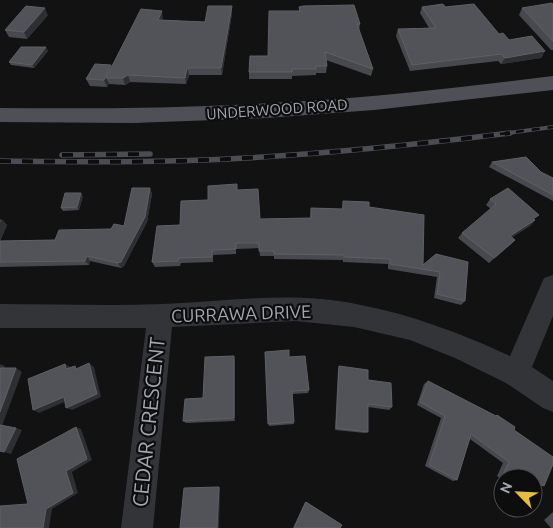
<svg xmlns="http://www.w3.org/2000/svg" width="553" height="528" font-family="Ubuntu,sans-serif">
<style>
.lines{fill:none;stroke-linecap:round;stroke-linejoin:round}
.minor{fill:#333438;fill-rule:evenodd}
.major{fill:#4f5057;fill-rule:evenodd}
.rail-far1-casing{stroke:#4c4d53;stroke-width:4}
.rail-casing{stroke:#4c4d53;stroke-width:5.5}
.rail-far1{stroke:#0d0d0e;stroke-width:2.5;stroke-dasharray:8;stroke-linecap:butt}
.rail{stroke:#0d0d0e;stroke-width:4;stroke-dasharray:11;stroke-linecap:butt}
.wall{fill:#48494e}
.shaded-wall{fill:#2e2f32}
.building{fill:#525359;stroke:#5f6067}
.labels{text-anchor:middle;dominant-baseline:central;stroke-width:4.5;stroke-linejoin:round;paint-order:stroke}
.far-street-label{font-size:15px;fill:#a4a7b3;stroke:#0d0d0e}
.street-label{font-size:18px;fill:#a4a7b3;stroke:#0d0d0e}
.near-street-label{font-size:21px;fill:#a4a7b3;stroke:#0d0d0e}
</style>
<rect width="100%" height="100%" fill="#121213"/>
<g class="lines">
<!-- minor -->
<path class="minor" d="M553,275V316L532,367L553,381V412L543,408L506,383L455,358L410,340L354,327L295,321L172,327L153,528H121L146,328H0V304C54,304 109,306 163,304C227,301 293,291 356,304C410,314 460,333 510,356L544,278Z"/>
<!-- major -->
<path class="major" d="M553,76V90L374,110L266,118L133,123L0,122V108C101,109 203,108 304,101C387,96 470,86 553,76Z"/>
<defs>
<path id="rail-far1" d="M500,134L553,127"/>
<path id="rail" d="M62,155L150,154
M0,161C82,162 164,163 246,158C334,153 422,144 510,133"/>
</defs>
<!-- rail-far1 casing -->
<use href="#rail-far1" class="rail-far1-casing"/>
<!-- rail casing -->
<use href="#rail" class="rail-casing"/>
<!-- rail-far1 -->
<use href="#rail-far1" class="rail-far1"/>
<!-- rail -->
<use href="#rail" class="rail"/>
</g>
<!-- wall -->
<path class="wall" d="M553,5V50H551L519,15L522,8Z
M232,6V13L222,75H189L186,84L130,82L125,85L109,84V83L107,87L90,86L86,79L112,67L163,18L162,20L205,22Z
M299,7L360,24L359,31L373,69L371,76L326,60L327,66L326,73H316V75L292,76V79H249V72L268,56L299,11Z
M422,7H445L499,34L509,40L545,51L541,58L501,64L498,61L410,71L396,36L398,29L429,28L420,13Z
M48,15L27,39L9,37L5,30Z
M48,51L34,68L11,65L9,62Z
M492,162L553,178V201L489,167Z
M150,188L152,194L147,222L124,266L121,268L90,261L89,265L0,267V219L7,225L0,241L55,240L124,226Z
M238,190L260,219L310,218L311,208L342,209L343,201L369,207L423,265L436,254L465,301L461,305L434,298L437,277L388,269V264L343,262V260L274,259V256H260L259,248L236,249V254L213,255V262L181,263L180,266L155,267L152,262L180,225L208,200Z
M83,196L79,210L63,211L61,208Z
M490,199L535,220L530,226L512,237L515,240L510,245L489,263L458,238L462,233L491,209L486,205Z
M265,352L289,357L309,390L308,393L292,394L294,424L269,426Z
M235,359V421L186,423L183,421Z
M339,366L368,380L392,407L389,410L368,407V432L365,433L335,430L338,369Z
M428,381L495,416L497,415L514,430L544,486L537,487L533,484V478H503V480L497,476L503,463L470,439L457,480L453,481L425,466L441,418L417,405L424,384Z
M305,502H306L340,528H293Z
M553,512V528H551L544,520Z"/>
<!-- shaded-wall -->
<path class="shaded-wall" d="M232,6V13L222,75L221,68Z
M45,8L48,15L27,39L24,32Z
M162,11L163,18L159,26L158,20Z
M46,47L48,51L34,68L32,65Z
M545,51L541,58L501,64L505,58Z
M111,65L114,72L106,78L109,83L107,87L104,80Z
M187,68L189,75L186,84L185,78Z
M128,75L130,82L125,85L123,78Z
M150,188L152,194L147,222L124,266L121,268L118,263Z
M81,193L83,196L79,210L77,207Z
M2,219L7,225L0,241V223Z
M535,220L530,226L505,242L510,236Z
M515,240L510,245L489,263L494,258Z
M87,256L90,261L89,265L85,261Z
M234,356L235,359V421L234,418Z
M89,363L94,367L101,397L72,410L66,408Z
M0,364L5,366L3,371L0,369Z
M65,364L70,367L71,373L66,369Z
M16,368L22,372L2,426L0,425V412Z
M64,397L69,400L39,413L33,410Z
M76,427L81,429L92,460L72,472L78,493L52,509L49,528H43L46,509L66,471Z
M16,428L22,430L11,454L4,452Z
M219,487L220,488L219,528H217Z"/>
<!-- building -->
<path class="building" d="M552,3L553,5V41L522,8Z
M443,4L445,7L474,4L499,34L503,33L509,40L532,36L545,51L505,58L501,54L412,65L398,29L436,28L422,7Z
M354,5L360,24H357L373,69L325,52L327,66H316V69H292V72H249L250,56H268L269,11H300L299,7L303,6Z
M26,6L45,8L24,32L5,30Z
M208,6H232L221,68H187L185,78L128,75L123,78H106L141,9L162,11L158,20L205,22Z
M21,47H46L32,65L9,62Z
M95,64L111,65L104,80L86,79Z
M526,157L541,172L553,178V195L492,162Z
M237,184V190L258,189L260,219L311,218V208L343,209V201L369,202V207L424,215L423,265L436,254L468,262L465,301L437,294L440,272L390,264V259L344,257V255L274,254V251H259V243H236V249L212,250V257L179,258L178,261L152,262L157,226L180,225L181,201L208,200V186Z
M132,188H150L145,217L121,262L118,263L87,256L85,261L0,262V241L55,240L59,230L111,229L114,224L124,226Z
M508,188L539,215L533,219L535,220L510,236L515,240L494,258L462,233L496,204L490,199Z
M65,193H81L77,207L61,208Z
M289,350V357L305,356L309,390L292,391L294,422L268,424L265,352Z
M234,356V418L183,421L185,399L203,398L205,357Z
M89,363L97,394L66,408L64,397L33,410L28,379L65,364L66,369L75,366L76,369Z
M339,366L368,370V380L391,383L392,407L368,404V432L336,428Z
M0,368H16L0,412Z
M428,381L496,416L497,415L515,427L514,430L553,457V464L544,486L535,480L533,484V478H508L503,475L509,462L471,434L457,480L429,465L445,416L420,402Z
M0,425L16,428L4,452L0,451Z
M76,427L87,459L66,471L73,493L46,509L43,528H0V506L28,504L17,459Z
M219,487L217,528H180L184,488Z
M306,502L342,525L340,528H294Z"/>
<g class="labels">
<!-- far-street labels -->
<g class="far-street-label">
<text transform="translate(277 109) rotate(-4)">UNDERWOOD ROAD</text>
</g>
<!-- street labels -->
<g class="street-label">
<text transform="translate(241 313) rotate(-2)">CURRAWA DRIVE</text>
</g>
<!-- near-street labels -->
<g class="near-street-label">
<text transform="translate(148 422) rotate(-84)">CEDAR CRESCENT</text>
</g>
</g>
<!-- north arrow -->
<g transform="translate(518 493) rotate(294)"><circle r="24" fill="#0d0d0e" stroke="#494b50"/>
<path d="M0-4L9 19L0 12L-9 19Z" fill="#e7be37"/>
<text y="-8" font-size="14" font-weight="bold" text-anchor="middle" fill="#a4a7b3">N</text>
</g>
</svg>
